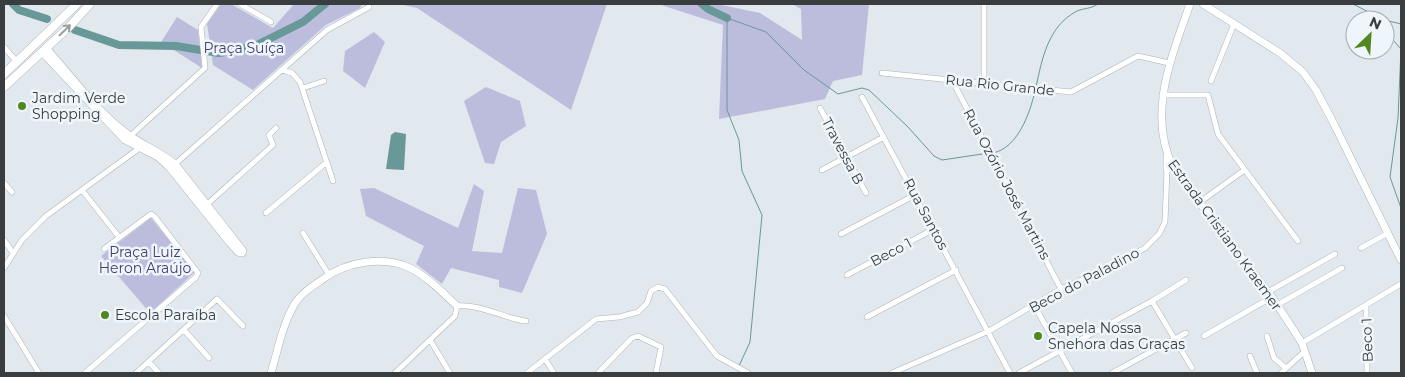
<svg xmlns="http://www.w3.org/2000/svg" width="1405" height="377" font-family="Montserrat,sans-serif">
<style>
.green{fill:#bcbddd}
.water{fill:#699899}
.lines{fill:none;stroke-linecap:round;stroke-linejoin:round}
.stream{stroke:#699899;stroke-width:1}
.river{stroke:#699899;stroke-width:8}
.street-casing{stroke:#acb3b8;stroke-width:6}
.secondary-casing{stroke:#acb3b8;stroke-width:8}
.primary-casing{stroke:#acb3b8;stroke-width:9}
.street{stroke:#fff;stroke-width:5}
.secondary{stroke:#fff;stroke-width:7}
.primary{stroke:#fff;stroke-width:8}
.oneway{stroke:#9c9e9f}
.poi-dot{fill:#518720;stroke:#eef6fb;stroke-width:2}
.labels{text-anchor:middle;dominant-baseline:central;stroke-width:5;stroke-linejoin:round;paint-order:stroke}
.park-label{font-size:14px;fill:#423f6f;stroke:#eef6fb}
.street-label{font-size:14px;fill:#3a3d3f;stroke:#eef6fb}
.poi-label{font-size:14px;fill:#3a3d3f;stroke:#eef6fb;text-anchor:start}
</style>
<rect width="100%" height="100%" fill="#e1e8ee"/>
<!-- green -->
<path class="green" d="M221,4H231L273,28L294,4H362L360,8L326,25L253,90L213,65L207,24Z
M399,4H607L571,110L417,8Z
M658,4H717L760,13L802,40L801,9L792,4H869L862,75L833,81L825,99L719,119L723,25Z
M177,17L198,30L202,68L161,42Z
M374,32L385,42L365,88L343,71L345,51Z
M486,87L520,101L526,126L501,142L494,164L485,163L464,101Z
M474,184L484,191L472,251L502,253L518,188L536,190L547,234L522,293L499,287V280L451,268L442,284L416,264L424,246L366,216L360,189L374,188L458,228Z
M151,218L195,272L150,313L101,256Z"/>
<!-- water -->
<path class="water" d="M395,132L406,134L404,170L386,169L391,135Z"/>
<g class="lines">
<!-- stream -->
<path class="stream" d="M1353,4L1384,20
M1371,15L1375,20
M1385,20L1401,24
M1385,31L1401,49L1398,118L1390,177L1401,208
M1036,87C1042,59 1048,26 1077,11C1084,8 1091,9 1098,4
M993,153C1018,148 1030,113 1035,91
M739,366L750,342L762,215L742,171L739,140L727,110V18L766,32L804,70L838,94L862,88L869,90L908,127L934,156L942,160L989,153"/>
<!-- river -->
<path class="river" d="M13,4L19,10L47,19
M702,4L708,9L727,18
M75,30L119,45L176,46L219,53L253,47L303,22L325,4"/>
<defs>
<path id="street" d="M240,4L271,22
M984,4V83
M4,47L17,62
M282,70L292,73L300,82L333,181
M882,73L1071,92L1138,56L1169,63
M952,80L1061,289
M1211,81L1234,24
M303,88L324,81
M1162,95H1208L1218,134L1298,241
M862,97L1010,373
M820,108L866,193
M128,138L205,68L201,27L217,4
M174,165L327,30L369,7
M822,170L884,137
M4,183L12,192
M82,190L119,237
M1200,202L1243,171
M204,207L273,145L269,135L276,128
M266,213L327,162
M303,233L329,275
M841,234L915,195
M4,240L13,253
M1361,248L1388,233
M4,268L22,240L46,216L141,147
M847,275L934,229
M1268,292L1335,254
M1152,301L1192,368
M1034,305L1072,373
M1277,305L1342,268
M1366,307L1367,373
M4,316L39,373
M867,317L956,270
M184,330L209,358
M1204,336L1272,297
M1267,336L1274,358L1286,368
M430,340L450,373
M1302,343L1401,284
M1250,356L1257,373
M545,359L554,373
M149,362L159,373
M85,373L196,277L198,273L155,217L151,214L104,249
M136,373L217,299L243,326
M395,373L455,316L457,306C481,304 503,318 526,321
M527,373L596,319L619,317L638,312L647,303L651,291L658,287L665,289L717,356L748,373
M598,373L632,338L638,336L661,347L656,373
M892,373L989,331L1061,289L1114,265L1145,248L1159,234L1165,222L1167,169H1171
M1019,373L1152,301L1186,280
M1112,373L1186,333
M1281,373L1305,351"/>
<path id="secondary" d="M1190,4C1172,56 1146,115 1174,169L1272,297L1302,343L1312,373
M1203,4L1280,53L1303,72L1316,90L1334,124L1401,260
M42,52L125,140L158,157L170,168L230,243L238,252L242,253L243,251L175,164C161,152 144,146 129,135C98,113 72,77 46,48
M1167,157V169
M271,373C278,350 282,326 294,305C300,294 313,286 323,279C346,262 383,255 410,268C428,277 443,293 457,306"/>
<path id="primary" d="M4,74L77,4
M4,87L70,26L90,4"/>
</defs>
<!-- street casing -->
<use href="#street" class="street-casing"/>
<!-- secondary casing -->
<use href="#secondary" class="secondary-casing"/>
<!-- primary casing -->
<use href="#primary" class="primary-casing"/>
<!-- street -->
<use href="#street" class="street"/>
<!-- secondary -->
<use href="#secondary" class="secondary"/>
<!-- primary -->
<use href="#primary" class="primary"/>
</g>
<!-- one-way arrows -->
<defs><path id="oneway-shaft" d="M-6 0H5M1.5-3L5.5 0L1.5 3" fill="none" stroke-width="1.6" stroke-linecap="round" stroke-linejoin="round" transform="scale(1.25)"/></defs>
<use class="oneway" href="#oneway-shaft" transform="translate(65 30) rotate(-44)"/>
<!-- markers -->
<g class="poi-dot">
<circle cx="22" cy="106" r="5"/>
<circle cx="105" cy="315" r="5"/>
<circle cx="1038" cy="336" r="5"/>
</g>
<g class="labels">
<!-- park labels -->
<g class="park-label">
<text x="244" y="48">Praça Suíça</text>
<text x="145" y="252">Praça Luiz<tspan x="145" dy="16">Heron Araújo</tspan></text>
</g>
<!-- street labels -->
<g class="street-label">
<text transform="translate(1000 85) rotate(6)">Rua Rio Grande</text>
<text transform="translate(843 151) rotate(62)">Travessa B</text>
<text transform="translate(1007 184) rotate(62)">Rua Ozório José Martins</text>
<text transform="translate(926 214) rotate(62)">Rua Santos</text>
<text transform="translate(1225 235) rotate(54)">Estrada Cristiano Kraemer</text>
<text transform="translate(891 252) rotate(-28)">Beco 1</text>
<text transform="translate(1084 280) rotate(-28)">Beco do Paladino</text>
<text transform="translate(1367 340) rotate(-92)">Beco 1</text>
</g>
<!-- poi labels -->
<g class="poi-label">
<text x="32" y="98">Jardim Verde<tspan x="32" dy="16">Shopping</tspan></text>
<text x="115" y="315">Escola Paraíba</text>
<text x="1048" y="328">Capela Nossa<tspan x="1048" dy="16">Snehora das Graças</tspan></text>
</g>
</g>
<!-- border -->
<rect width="1405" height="377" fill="none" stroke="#3a3d3f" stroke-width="10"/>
<!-- north arrow -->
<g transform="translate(1370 35) rotate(25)"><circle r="24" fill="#eef6fb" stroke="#a6acb0"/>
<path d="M0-4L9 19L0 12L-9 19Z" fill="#518720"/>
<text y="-8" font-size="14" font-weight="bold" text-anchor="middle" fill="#3a3d3f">N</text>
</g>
</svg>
